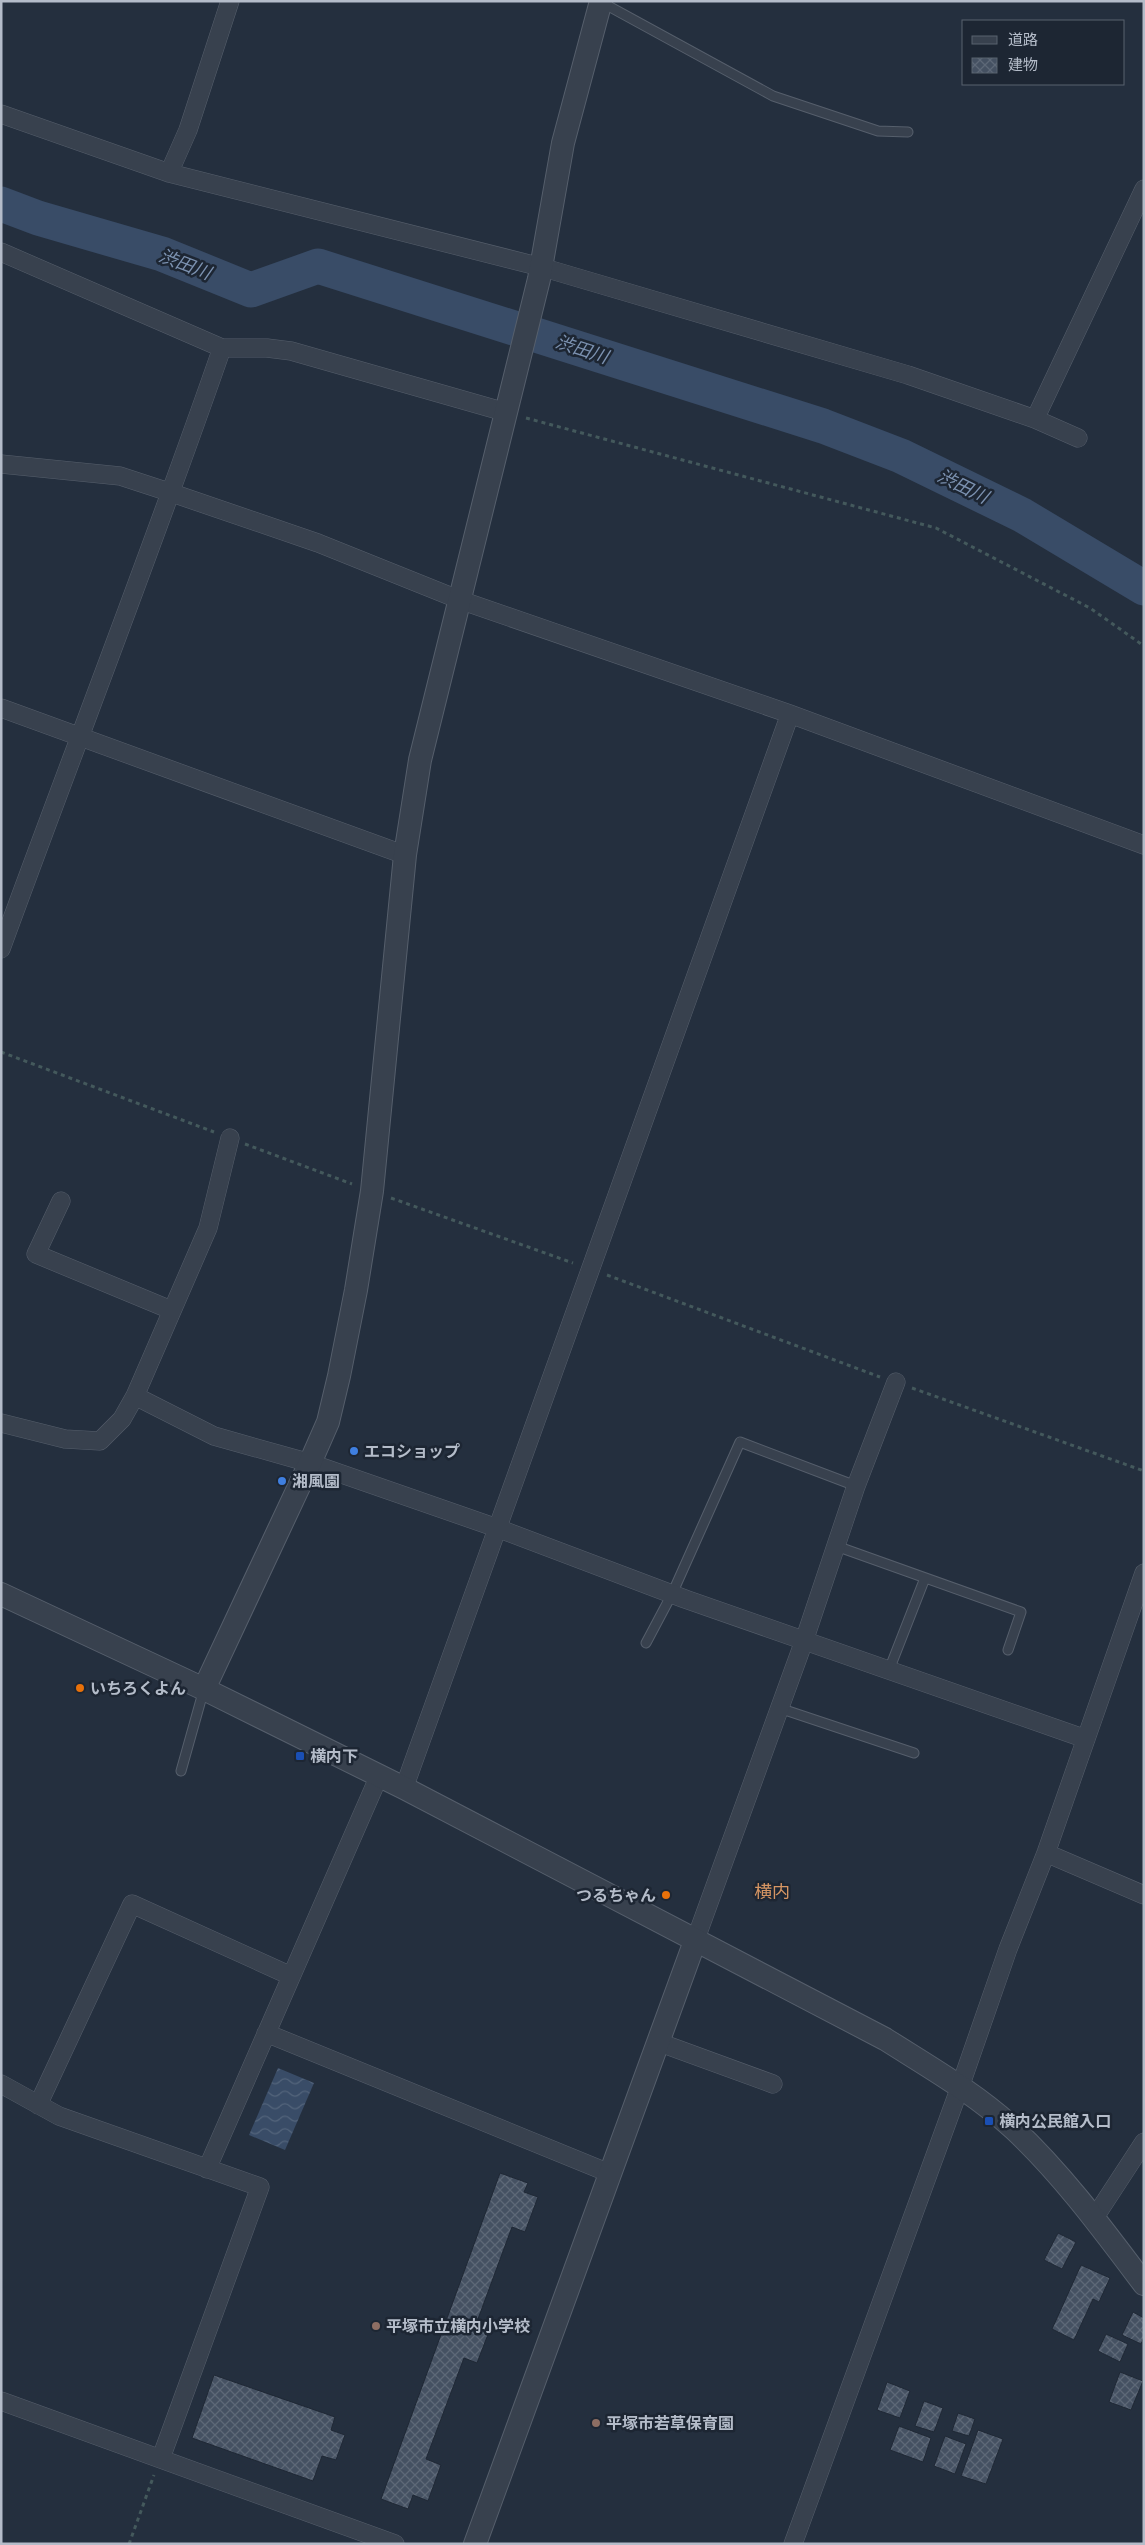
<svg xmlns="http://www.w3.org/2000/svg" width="1145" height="2545" font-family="'PT Sans','Noto Sans JP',sans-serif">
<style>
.water{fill:url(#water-waves)}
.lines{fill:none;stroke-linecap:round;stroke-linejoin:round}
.river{stroke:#394c67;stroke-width:35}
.building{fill:url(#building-cross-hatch);stroke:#1f2835}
.service-casing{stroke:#565f6c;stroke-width:11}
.minor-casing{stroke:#565f6c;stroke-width:19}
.tertiary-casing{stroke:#565f6c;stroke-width:24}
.path{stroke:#44595c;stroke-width:3;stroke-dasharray:4 4;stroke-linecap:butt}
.service{stroke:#38414e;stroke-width:9}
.minor{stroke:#38414e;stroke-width:18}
.tertiary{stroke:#38414e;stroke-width:22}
.shop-dot{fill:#3f7fe0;stroke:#1d2633;stroke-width:2}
.food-dot{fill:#e8710a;stroke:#1d2633;stroke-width:2}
.transit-dot{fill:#1a4fb4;stroke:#1d2633;stroke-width:2}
.education-dot{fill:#8d6e63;stroke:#1d2633;stroke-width:2}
.labels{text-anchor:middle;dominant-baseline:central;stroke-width:5;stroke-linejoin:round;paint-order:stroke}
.poi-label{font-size:16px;font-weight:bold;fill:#b4bcc9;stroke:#1d2633;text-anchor:start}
.water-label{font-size:18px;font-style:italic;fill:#7c92b1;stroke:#1d2633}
.neighbourhood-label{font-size:18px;fill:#d59563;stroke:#1d2633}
</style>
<defs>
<pattern id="water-waves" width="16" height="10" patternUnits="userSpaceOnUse" patternTransform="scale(1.25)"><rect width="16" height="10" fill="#394c67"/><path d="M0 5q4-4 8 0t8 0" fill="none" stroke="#53647b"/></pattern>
<pattern id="building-cross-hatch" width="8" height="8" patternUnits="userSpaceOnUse" patternTransform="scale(1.25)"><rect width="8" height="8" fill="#455162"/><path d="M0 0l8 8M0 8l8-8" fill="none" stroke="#5d6877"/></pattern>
</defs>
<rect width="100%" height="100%" fill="#242f3e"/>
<!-- water -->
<path class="water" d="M278,2068L314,2083L285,2150L249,2135Z"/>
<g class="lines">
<!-- river -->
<path class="river" d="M1,204L38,218L162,254L251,290L318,266L823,426L901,456L1022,515L1144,588"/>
</g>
<!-- building -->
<path class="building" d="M500,2173L528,2183L524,2192L538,2197L525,2232L512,2227L478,2319L492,2324L477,2363L464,2358L426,2459L441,2465L428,2501L413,2495L408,2509L381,2499Z
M1058,2233L1076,2242L1062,2269L1044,2260Z
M1081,2265L1110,2278L1099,2302L1093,2299L1074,2340L1052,2329Z
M1133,2312L1144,2318V2337L1141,2344L1122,2335Z
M1106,2334L1128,2344L1120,2362L1098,2351Z
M1120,2372L1143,2381L1131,2410L1109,2402Z
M214,2375L335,2417L331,2430L345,2435L336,2460L322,2456L313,2481L192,2438Z
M887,2382L910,2391L900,2418L877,2410Z
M924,2401L943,2408L934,2432L915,2426Z
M958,2413L975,2419L969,2436L952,2431Z
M899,2426L931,2438L923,2462L890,2450Z
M978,2430L1003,2439L986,2484L961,2476Z
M945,2436L966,2444L955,2474L934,2466Z"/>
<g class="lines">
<defs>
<path id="service" d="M601,2L773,96L878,131L908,132
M836,1546L1021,1612L1008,1650
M646,1643L672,1594L740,1442L856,1486
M889,1670L925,1578
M779,1708L914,1753
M181,1771L204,1689"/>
<path id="minor" d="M1,114L169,173L541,267L908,375L1035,419L1078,438
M169,173L188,130L230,1
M1,252L222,348H267L291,351L505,412
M1035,419L1144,189
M1,464L120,476L172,493L318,543L460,600L790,714L1144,845
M1,708L405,855
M1,949C74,749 152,550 222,348
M61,1201L36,1254L171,1310
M135,1396L214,1436L310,1463L497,1528L685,1599L1086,1739
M1,1423L65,1439L100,1441L122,1419L135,1396L208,1228L230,1138
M404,1788L790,714
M1046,1853L1144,1895
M695,1941L804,1641L856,1486L896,1382
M266,2033L609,2173
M658,2042L773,2084
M1,2084L59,2116L260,2187L161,2458
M38,2105L132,1904L291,1976
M207,2169L379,1776
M1093,2220L1144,2142
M1,2401L395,2544
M793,2544L960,2087L1008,1949L1046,1853L1144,1573"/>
<path id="tertiary" d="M1,1594L204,1689L404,1788L885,2039C929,2067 975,2093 1014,2129C1063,2175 1104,2231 1144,2284
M204,1689L310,1463L328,1422L339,1376L356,1290L372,1191L405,855L420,760L539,279L563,143L601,1
M475,2544L695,1941"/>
</defs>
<!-- service casing -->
<use href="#service" class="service-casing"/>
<!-- minor casing -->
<use href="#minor" class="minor-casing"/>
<!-- tertiary casing -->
<use href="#tertiary" class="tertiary-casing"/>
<!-- path -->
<path class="path" d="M526,418L936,528L1090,608L1144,646
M1,1052L214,1132
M245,1144L352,1184
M391,1198L573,1263
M607,1275L880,1377
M912,1388L1144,1471
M129,2544L154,2475"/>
<!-- service -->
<use href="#service" class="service"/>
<!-- minor -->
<use href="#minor" class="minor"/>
<!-- tertiary -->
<use href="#tertiary" class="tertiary"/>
</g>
<!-- markers -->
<g class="shop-dot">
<circle cx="354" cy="1451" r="5"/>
<circle cx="282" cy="1481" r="5"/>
</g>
<g class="food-dot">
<circle cx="80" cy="1688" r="5"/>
<circle cx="666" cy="1895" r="5"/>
</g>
<g class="transit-dot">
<rect x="295" y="1751" width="10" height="10" rx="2.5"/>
<rect x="984" y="2116" width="10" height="10" rx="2.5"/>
</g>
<g class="education-dot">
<circle cx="376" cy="2326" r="5"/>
<circle cx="596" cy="2423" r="5"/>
</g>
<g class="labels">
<!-- poi labels -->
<g class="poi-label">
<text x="364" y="1451">エコショップ</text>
<text x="292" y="1481">湘風園</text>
<text x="90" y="1688">いちろくよん</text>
<text x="310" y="1756">横内下</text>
<text x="656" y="1895" text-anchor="end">つるちゃん</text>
<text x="999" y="2121">横内公民館入口</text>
<text x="386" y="2326">平塚市立横内小学校</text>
<text x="606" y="2423">平塚市若草保育園</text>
</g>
<!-- water labels -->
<g class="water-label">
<text transform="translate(185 264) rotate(21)">渋田川</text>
<text transform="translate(582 349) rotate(18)">渋田川</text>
<text transform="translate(963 486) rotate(26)">渋田川</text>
</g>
<!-- neighbourhood labels -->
<g class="neighbourhood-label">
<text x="772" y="1891">横内</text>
</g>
</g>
<!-- border -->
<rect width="1145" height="2545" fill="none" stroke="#b4bcc9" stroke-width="5"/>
<!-- legend -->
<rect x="962" y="20" width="162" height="65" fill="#1d2633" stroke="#59626f"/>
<rect x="972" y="36" width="25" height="8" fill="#38414e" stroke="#59626f"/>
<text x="1008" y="45" font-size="15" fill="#b4bcc9">道路</text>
<rect x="972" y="58" width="25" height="15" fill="url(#building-cross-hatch)" stroke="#59626f"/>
<text x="1008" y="70" font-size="15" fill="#b4bcc9">建物</text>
</svg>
